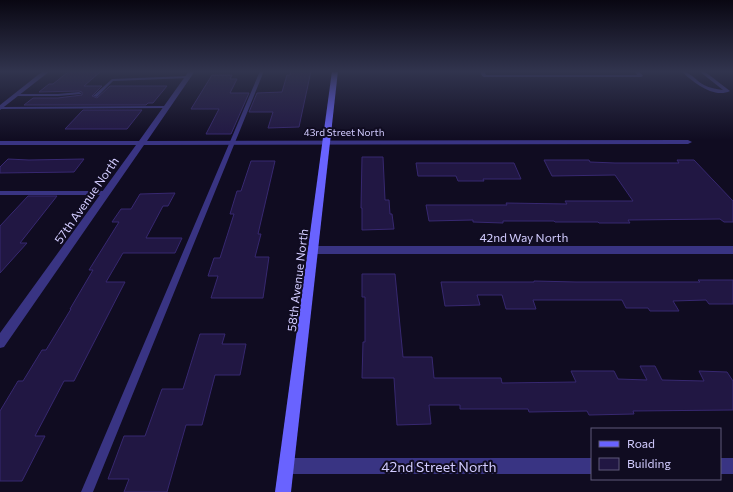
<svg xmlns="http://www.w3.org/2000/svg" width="733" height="492" font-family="Commissioner,sans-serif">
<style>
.building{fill:#211743;stroke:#372870}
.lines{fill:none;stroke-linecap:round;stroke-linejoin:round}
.lane{fill:#393483;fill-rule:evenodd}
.street{fill:#393483;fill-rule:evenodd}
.secondary{fill:#6963ff;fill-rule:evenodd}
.labels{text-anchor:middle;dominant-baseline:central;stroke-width:4;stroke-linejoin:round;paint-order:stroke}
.far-street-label{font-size:10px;fill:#d2ccff;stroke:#100c21}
.street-label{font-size:12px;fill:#d2ccff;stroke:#100c21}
.near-street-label{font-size:14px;fill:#d2ccff;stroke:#100c21}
</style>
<rect width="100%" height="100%" fill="#100c21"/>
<!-- building -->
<path class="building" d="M291,71H311L299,127L268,128L273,112H249L257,93L282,92L287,75H290Z
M68,72H100L84,86H102L92,96L97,98L110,86H167L153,103H148L146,105H24L33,98H58L82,95V92L79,91L39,92L49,84H53Z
M212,75H232L230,79H237L230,93H249L231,134H206L219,109H191Z
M83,110H142L127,129H65Z
M362,157H383L385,200H389L390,214H392L394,229L362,230V208H361Z
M8,159L29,160L84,159L74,172L0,173V167Z
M544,160H589L590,162L615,163H679L677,160H694L733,201V222H724L720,219L628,220L630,223H599L598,222H555L554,221H503V223L473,222V220L429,221L426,205H507L506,203L567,204L565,201H633L615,175L552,176Z
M251,161H275L258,234H261L255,257H269L263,298H211L218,276H208L214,258H220L234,214H230L237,191H241Z
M416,163H514L521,179H483L484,181H458L456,176H418Z
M175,193L168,206H163L146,238H182L175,253H123L106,282H125L74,381H64L35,436H45L22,481H0V411L18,381H23L42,350H46L71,309H70L93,270H89L119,222H112L121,209H131L140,194Z
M28,196H57L20,243H27L0,273V226Z
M362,274H395L403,357H432L434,378H501L502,383L576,382L571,371H614L618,379L647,380L640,366H655L662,380L704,381L699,371L727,372L733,381V410L633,411L634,414L589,415L587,411L529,412L528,409H460V405H429L431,424L397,425L394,378H362L363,342H365V297H362Z
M698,280H733V304H709L706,300L673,301L679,311H650L648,308H626L622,300H533L536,309H506L502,295H477L480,305L445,306L441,282H534V281L576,282H700Z
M200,334H225L222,344H246L240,375H215L202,425H186L167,492H124L129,479H108L124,436H145L162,389H183Z"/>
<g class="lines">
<!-- lane -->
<path class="lane" d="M260,71H264L93,492H81Z
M480,71H484L486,75H637L634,71H639L643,76L641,77H484L482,76Z
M681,71C690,71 696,81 704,85C710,88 716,89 723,90L699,71H704L730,91C714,99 693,82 681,71Z
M188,76L190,77L189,78L113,81L97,97L93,96L112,79Z
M79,92L81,93V94L58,96H16L14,95L16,94H58Z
M167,106H169V108L0,109L1,107Z
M0,191H106L109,193L106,195H0Z"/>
<!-- street -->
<path class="street" d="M43,71H50L0,110V105Z
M189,71H195L147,141L688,140L692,142L688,144L144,145L4,347L0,348V333L136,145H0V141H139Z
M314,246H733V254H314L310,253L309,250L310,247Z
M287,458H592V474H287L282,471L279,466L282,461Z
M720,458H733V474H720Z"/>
<!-- secondary -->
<path class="secondary" d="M332,71H338L291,492H275Z"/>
</g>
<!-- sky -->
<linearGradient id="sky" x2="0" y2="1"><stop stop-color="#090712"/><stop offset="0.51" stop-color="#31344e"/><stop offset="1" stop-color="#31344e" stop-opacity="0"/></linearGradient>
<rect width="733" height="140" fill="url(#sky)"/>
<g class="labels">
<!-- far-street labels -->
<g class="far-street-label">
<text x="344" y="132">43rd Street North</text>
</g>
<!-- street labels -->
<g class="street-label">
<text transform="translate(86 200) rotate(-55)">57th Avenue North</text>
<text x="524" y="237">42nd Way North</text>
<text transform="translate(297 280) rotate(-83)">58th Avenue North</text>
</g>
<!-- near-street labels -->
<g class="near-street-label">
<text x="439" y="466">42nd Street North</text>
</g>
</g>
<!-- legend -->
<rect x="591" y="428" width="130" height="52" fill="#100c21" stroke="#5e597a"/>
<rect x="599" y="441" width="20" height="6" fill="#6963ff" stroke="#5e597a"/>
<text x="627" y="448" font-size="12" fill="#d2ccff">Road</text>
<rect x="599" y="458" width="20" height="12" fill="#211743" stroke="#5e597a"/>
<text x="627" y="468" font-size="12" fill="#d2ccff">Building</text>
</svg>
